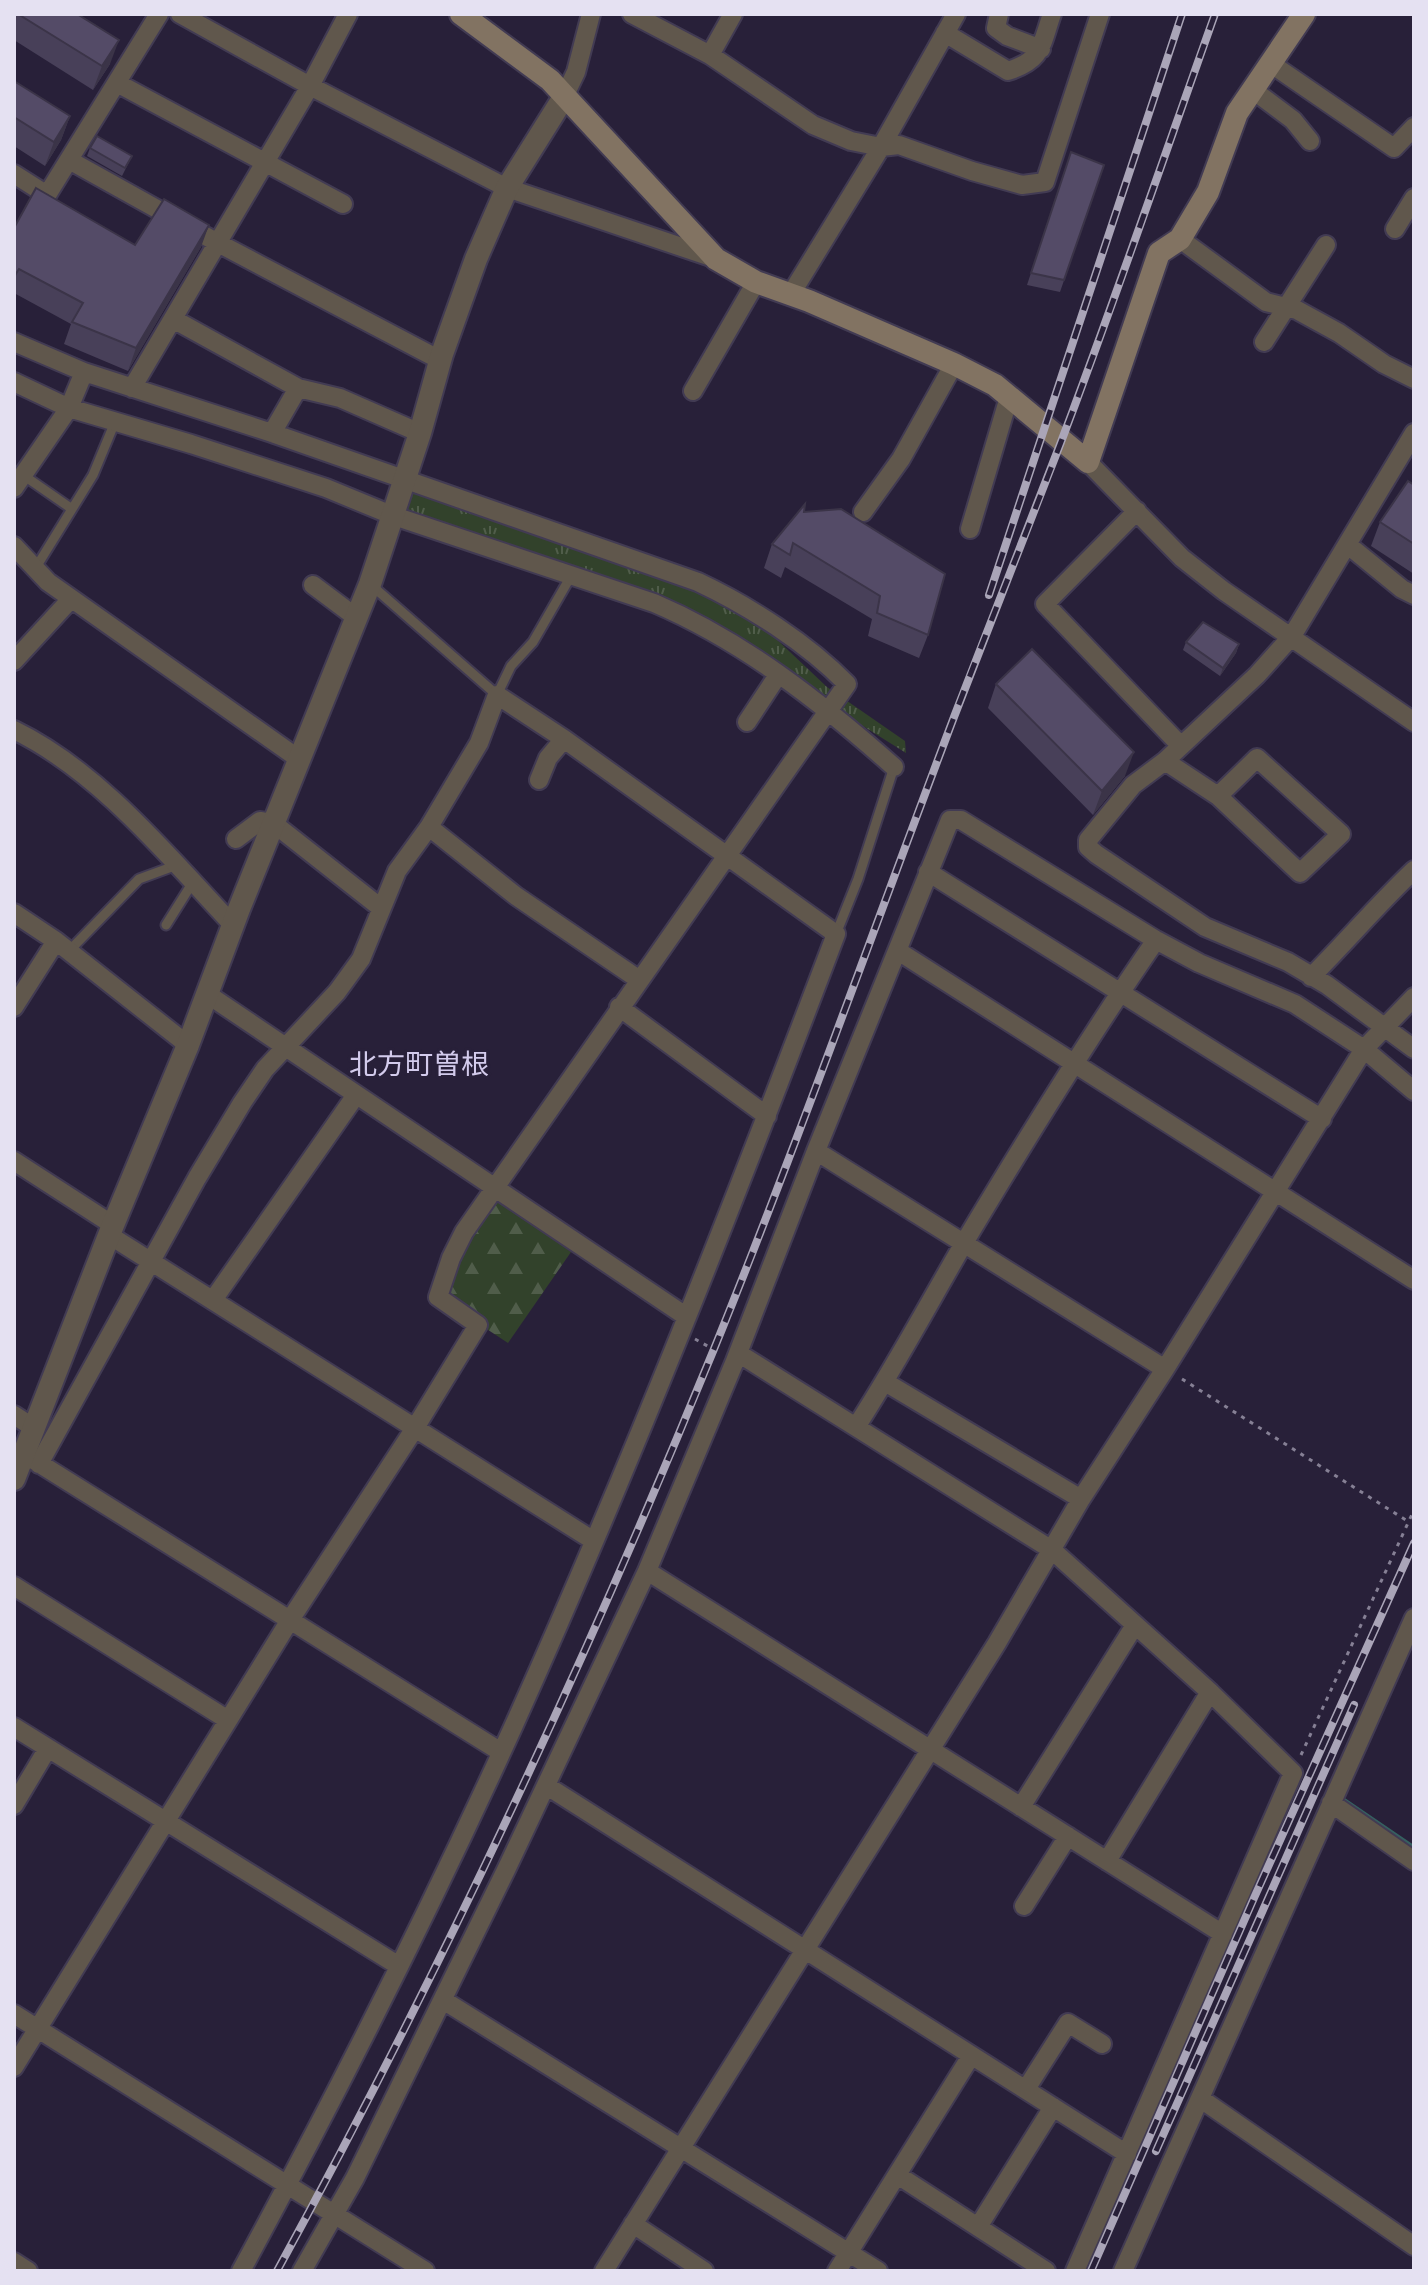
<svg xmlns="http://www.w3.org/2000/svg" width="1428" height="2285" font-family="'Space Grotesk','Noto Sans JP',sans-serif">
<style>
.forest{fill:url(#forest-firs)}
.park{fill:url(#park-tufts)}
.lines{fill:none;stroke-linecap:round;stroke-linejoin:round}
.stream{stroke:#356060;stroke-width:5}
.service-casing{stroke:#423b53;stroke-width:13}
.minor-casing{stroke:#423b53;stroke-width:22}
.tertiary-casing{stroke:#423b53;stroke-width:26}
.secondary-casing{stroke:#423b53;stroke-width:26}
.path{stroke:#868095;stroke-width:3;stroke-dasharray:4 6;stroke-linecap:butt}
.service{stroke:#60574c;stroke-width:9}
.minor{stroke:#60574c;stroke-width:18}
.tertiary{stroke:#60574c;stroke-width:22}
.secondary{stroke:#827362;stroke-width:22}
.rail-casing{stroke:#aaa5b8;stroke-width:8}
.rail{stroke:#282039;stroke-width:5;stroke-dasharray:15;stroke-linecap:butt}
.wall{fill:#484059}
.shaded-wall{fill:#3b3448}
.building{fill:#544b67;stroke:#3b3448;stroke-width:2}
.labels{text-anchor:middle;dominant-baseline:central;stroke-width:6;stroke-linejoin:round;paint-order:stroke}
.quarter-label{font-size:28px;fill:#d3cbec;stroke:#282039}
</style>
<defs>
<pattern id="forest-firs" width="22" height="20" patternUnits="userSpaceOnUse" patternTransform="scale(2)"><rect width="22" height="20" fill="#32422b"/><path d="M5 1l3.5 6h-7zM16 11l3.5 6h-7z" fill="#505d4a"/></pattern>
<pattern id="park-tufts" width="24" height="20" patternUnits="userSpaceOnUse" patternTransform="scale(2)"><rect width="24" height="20" fill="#32422b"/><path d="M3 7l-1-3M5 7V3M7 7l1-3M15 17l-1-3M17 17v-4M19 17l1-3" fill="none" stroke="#505d4a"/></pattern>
</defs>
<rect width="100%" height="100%" fill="#282039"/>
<!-- forest -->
<path class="forest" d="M488,1194L571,1252L508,1343L438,1297Z"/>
<!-- park -->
<path class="park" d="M405,480L733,598L827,687L905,741L906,753L692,619L394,516Z"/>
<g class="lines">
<!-- stream -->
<path class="stream" d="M1342,1799L1414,1848"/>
<defs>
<path id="service" d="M23,475L72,509
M35,569L93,475L115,422
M370,584L497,695L511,666L533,642L571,576
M166,925L193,882
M836,934L858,879L894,767
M69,951L139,879L177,865"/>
<path id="minor" d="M180,14L310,86L507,188L714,258
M632,14L710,55L813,125L851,141L881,147L899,145L972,171L1022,185L1045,182L1100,14
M999,14L996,28L1007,36L1041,49
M945,33L1008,71C1043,60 1041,45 1052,14
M710,55L733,14
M1270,63L1394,148L1414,127
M117,83L343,204
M1253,90L1293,120L1310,141
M564,97L576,72L591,14
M69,160L218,243L440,360
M14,174L47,195L159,14
M1395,229L1414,198
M1180,239L1266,302L1297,310L1339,333L1384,364L1414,379
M791,294L881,147L956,14
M173,319L298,388L272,433
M14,342L84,372L272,433L698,582C749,606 807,643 847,684L464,1232L451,1258L438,1297L478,1325L415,1428L290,1620L14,2067
M1264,342L1326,245
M14,382L69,408L191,444L326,488L394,516L654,603C743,641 822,703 894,767
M132,388L310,86L348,14
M298,388L340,398L420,433
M693,391L756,282
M1414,433L1292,636L1257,675L1165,761L1133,785L1088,840V847L1096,854L1205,927L1288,962L1327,985L1414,1049
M1088,462L1182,558L1224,591L1414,722
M14,488L69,408L84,372
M1137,511L1045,604L1181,746
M863,512L901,459L954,364
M970,529L1009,397
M1348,545L1402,589L1414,595
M14,546L48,582L299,759
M313,585L357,618
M14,661L71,599
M747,722L778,675
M14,730C99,771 169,857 233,925
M1165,761L1218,796L1300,873L1341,834L1257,758L1218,796
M539,780L548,758L564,739
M429,827L516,896L638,979
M236,839L260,821L273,823L381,908
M928,872L1322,1119
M14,913L56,941L188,1045
M898,951L1414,1280
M1311,977C1346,942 1378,904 1414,870
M207,994L687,1317
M14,1007L56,941
M619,1007L767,1116
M816,1151L1165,1369
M14,1161L113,1225
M109,1235L594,1541
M213,1300L356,1095
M738,1353L1052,1550L1210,1692L1293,1773L1075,2271
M885,1382L1081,1499
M14,1415L34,1428
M856,1427C895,1367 928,1305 964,1243C1025,1141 1088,1038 1156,940
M29,1457L501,1752
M39,1464L197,1178L242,1103L265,1069L337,992L361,959L397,871L429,827L479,743L497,695L564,739L836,934C735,1200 631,1465 514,1725C430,1910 338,2092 241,2271
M647,1571L1223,1934
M14,1586L228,1720
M14,1727L399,1966
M547,1786L1127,2154
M1331,1803L1414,1861
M14,1805L48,1748
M1021,1807L1135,1625
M1107,1861L1210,1692
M1024,1906L1068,1836
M443,2000L878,2271
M14,2014L425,2271
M1026,2089L1068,2023L1102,2044
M1201,2099L1414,2246
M899,2176L1046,2271
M633,2224L704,2271
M978,2227L1053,2107
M14,2262L28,2271
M302,2271L355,2178L506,1870L647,1571L735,1361L816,1151L950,820H961L1156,940L1199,963L1295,1004L1364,1049L1414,1091
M604,2271L997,1643L1081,1499L1165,1369L1364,1049L1414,997
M837,2271L971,2056
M1123,2271L1414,1618"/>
<path id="tertiary" d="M14,1479L113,1225L188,1045L239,909L370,584L420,433L442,354L476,259L507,188L564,97"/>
<path id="secondary" d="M461,14L550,80L716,259L756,282L809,301L954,364L995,385L1088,462L1159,253L1180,239L1208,192L1237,113L1304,14"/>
</defs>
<!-- service casing -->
<use href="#service" class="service-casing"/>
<!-- minor casing -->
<use href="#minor" class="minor-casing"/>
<!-- tertiary casing -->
<use href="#tertiary" class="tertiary-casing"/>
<!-- secondary casing -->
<use href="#secondary" class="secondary-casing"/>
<!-- path -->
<path class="path" d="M695,1339L720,1353
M1182,1379L1409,1522
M1301,1755L1414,1510"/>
<!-- service -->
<use href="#service" class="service"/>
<!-- minor -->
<use href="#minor" class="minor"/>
<!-- tertiary -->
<use href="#tertiary" class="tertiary"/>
<!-- secondary -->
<use href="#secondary" class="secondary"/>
<defs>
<path id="rail" d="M989,595L1182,14
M1156,2151L1354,1705
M277,2271C440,1973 585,1664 714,1349C799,1140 874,928 954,717C989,625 1026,534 1061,442C1115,300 1164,157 1215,14
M1091,2271L1254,1898L1414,1543"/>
</defs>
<!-- rail casing -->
<use href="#rail" class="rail-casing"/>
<!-- rail -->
<use href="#rail" class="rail"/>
</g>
<!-- wall -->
<path class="wall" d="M14,14H77L110,64L93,90L14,40Z
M14,81L70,116L61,140L45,166L14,146Z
M90,148L132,156L122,176L87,156Z
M1071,152L1104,165L1060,292L1027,285Z
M14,228L135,245L201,247L128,371L64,344L71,324L14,293Z
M1414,485V574L1371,546L1380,522Z
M804,512L928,635L919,658L868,636L872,619L785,567L781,578L764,568L772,544Z
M1186,642L1239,644L1236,653L1220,676L1183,650Z
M996,684L1125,776L1093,815L988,708Z"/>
<!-- shaded-wall -->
<path class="shaded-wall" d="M119,40L110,64L93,90L102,66Z
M70,116L61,140L45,166L54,142Z
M209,225L201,247L128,371L136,348Z
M1239,644L1236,653L1220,676L1223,668Z
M1134,752L1125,776L1093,815L1102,791Z"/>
<!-- building -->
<path class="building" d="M18,14H77L119,40L102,66Z
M14,81L70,116L54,142L14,117Z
M97,136L132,156L125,168L90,148Z
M1071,152L1104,165L1064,280L1031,273Z
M36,188L135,245L164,199L209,225L136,348L72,322L83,303L19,269L14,277V228Z
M1408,481L1414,485V544L1380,522Z
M805,504L804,512L841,509L945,574L928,635L877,613L880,596L793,543L790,555L772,544Z
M1203,622L1239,644L1223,668L1186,642Z
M1032,649L1134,752L1102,791L996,684Z"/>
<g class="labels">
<!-- quarter labels -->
<g class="quarter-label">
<text x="419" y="1064">北方町曽根</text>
</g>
</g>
<!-- border -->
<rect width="1428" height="2285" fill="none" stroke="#e5e1f2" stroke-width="32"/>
</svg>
